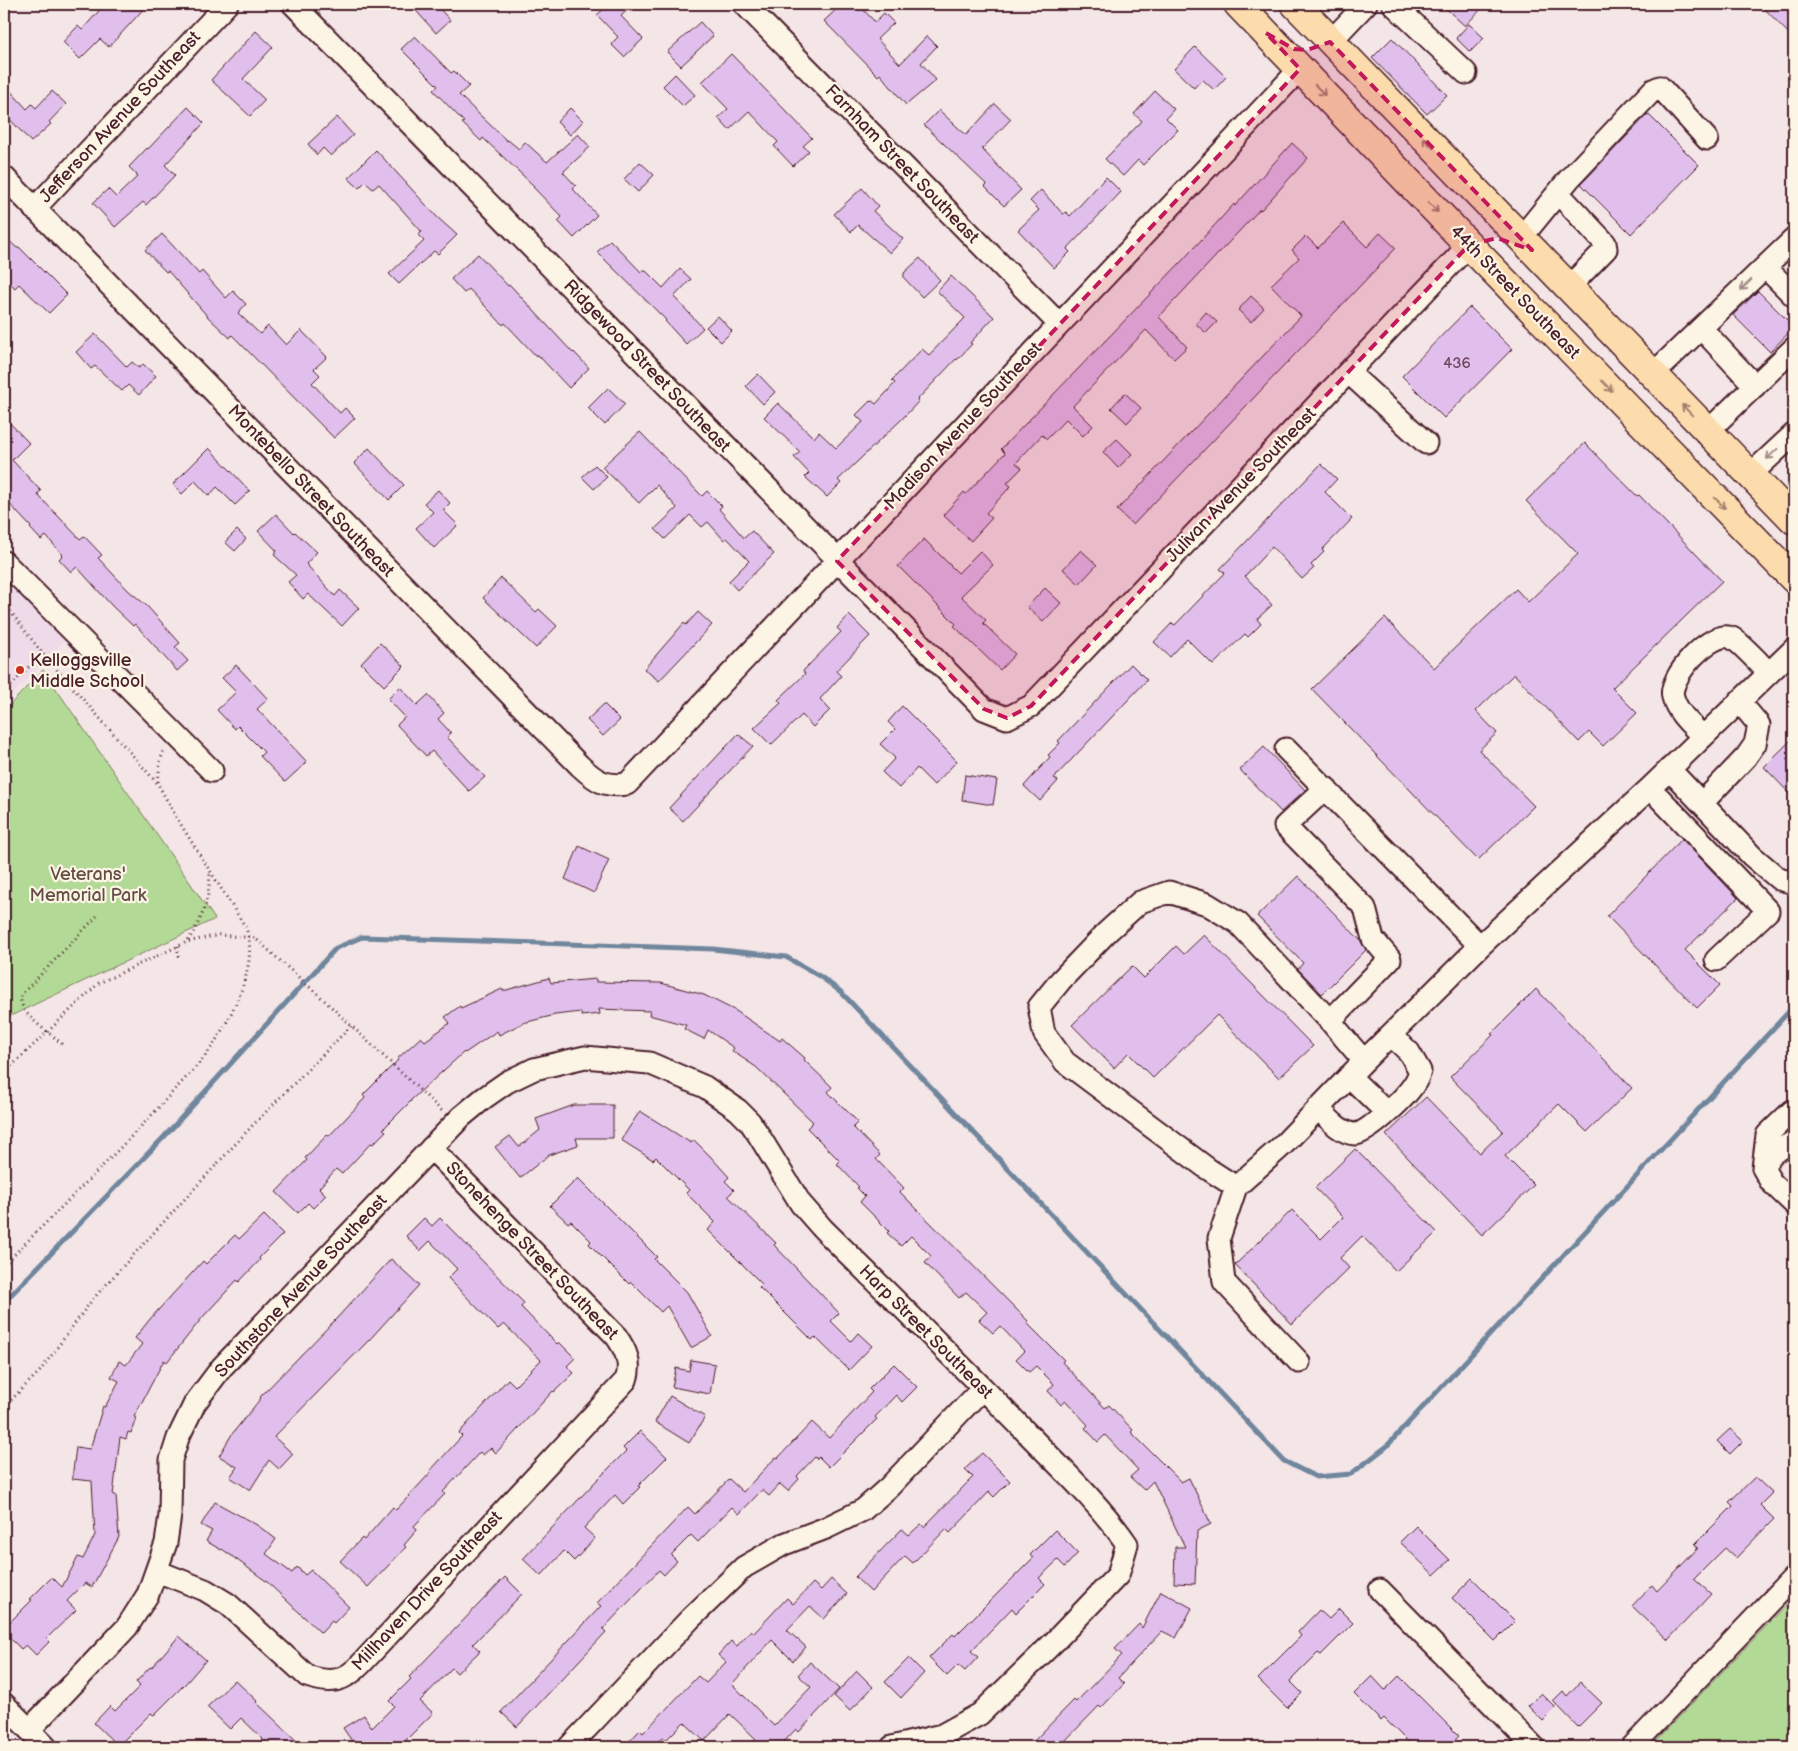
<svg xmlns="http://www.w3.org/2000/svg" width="1798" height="1751" font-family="'Balsamiq Sans',sans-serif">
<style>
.built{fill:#eedae8}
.green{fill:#b2da96;stroke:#7e7c60}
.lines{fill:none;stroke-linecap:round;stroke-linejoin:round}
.stream{stroke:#6f869d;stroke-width:5}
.building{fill:#e0bfec;stroke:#4a1f2b}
.minor-casing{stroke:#4a1f2b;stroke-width:25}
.major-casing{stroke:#4a1f2b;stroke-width:31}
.path{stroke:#4a1f2b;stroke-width:3;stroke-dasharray:1 4;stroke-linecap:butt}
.minor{stroke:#fcf5e5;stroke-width:21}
.major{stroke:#fcdcac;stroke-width:28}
.oneway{stroke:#a37e6c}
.oneway2{stroke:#a38a88}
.marked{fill:#c2185b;fill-opacity:0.2;stroke:#c2185b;stroke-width:4;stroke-dasharray:10 6;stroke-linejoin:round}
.poi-dot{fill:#c8321e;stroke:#fcf5e5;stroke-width:2}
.labels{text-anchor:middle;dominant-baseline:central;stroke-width:4.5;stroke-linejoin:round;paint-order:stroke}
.number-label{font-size:15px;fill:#70475b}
.street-label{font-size:18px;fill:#4a1f2b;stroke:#fcf5e5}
.poi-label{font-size:18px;fill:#4a1f2b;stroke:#fcf5e5;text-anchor:start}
.park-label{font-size:18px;fill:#644e46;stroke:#fcf5e5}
</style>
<rect width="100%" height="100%" fill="#f4e5e7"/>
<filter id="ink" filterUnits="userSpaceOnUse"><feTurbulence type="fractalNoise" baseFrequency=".02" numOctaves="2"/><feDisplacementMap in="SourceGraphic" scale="10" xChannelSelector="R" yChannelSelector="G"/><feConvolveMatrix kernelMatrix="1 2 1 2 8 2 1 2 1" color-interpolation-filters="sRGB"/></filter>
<g filter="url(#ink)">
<!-- built -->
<path class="built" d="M4,573L68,637L4,703Z"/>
<!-- green -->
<path class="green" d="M43,670L215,919L4,1019V711Z
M1794,1597V1747H1650Z"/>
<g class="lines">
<!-- stream -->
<path class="stream" d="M4,1302L163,1138L336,948L362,937L713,949L786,957L821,977L841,992L1284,1461L1316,1477L1351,1474L1386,1447L1794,1006"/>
</g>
<!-- building -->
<path class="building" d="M105,4H148L109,47L100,39L80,59L63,42L78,26L82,30Z
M410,4H435L450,20L436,33Z
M609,4H634L621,16L643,39L624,57L611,44L618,37L597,15Z
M842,4H858L875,22L884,13L894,23L877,39L900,64L927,36L937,46L921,63L936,80L906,105L880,74L878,76L824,21Z
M1441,4H1486L1465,26Z
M1760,4H1790L1794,8V39Z
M700,22L713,36L681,66L667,52Z
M1469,24L1484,38L1470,52L1456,38Z
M256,31L273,47L243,79L265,100L250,116L211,80Z
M415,36L451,73L454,71L469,86L459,95L507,141L508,140L519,149L525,142L547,162L578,134L590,147L563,172L576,186L573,189L597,215L574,238L558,221L562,217L533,187L534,186L483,138L481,141L462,123L464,122L433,90L438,86L401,49Z
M1392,38L1447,95L1427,114L1372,58Z
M1195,47L1226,77L1214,90L1202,79L1194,88L1174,69Z
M731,54L812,138L803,146L809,151L793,166L774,146L778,142L749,111L729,130L718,118L728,109L702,82Z
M675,74L695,95L683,106L663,86Z
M4,84L27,109L32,104L36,108L52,91L66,104L49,122L51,124L31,142L4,113Z
M1155,91L1174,109L1166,118L1178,130L1143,165L1138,160L1123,176L1105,159L1142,121L1134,114Z
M995,104L1011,119L982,149L1021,190L1004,206L985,187L987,185L924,125L939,110L966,135Z
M188,107L204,123L165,165L175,175L146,205L143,202L115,227L93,203L108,189L116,197L138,176L129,167L147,148L148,149Z
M570,108L583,121L570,135L557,122Z
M1648,114L1699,165L1631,234L1581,184Z
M337,117L353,135L331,156L323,148L317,155L308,144Z
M1292,143L1308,158L1261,210L1260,209L1159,317L1187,347L1174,359L1146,330L1073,406L1093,426L1083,436L1066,419L1047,439L1042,435L1016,463L1022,468L1007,483L1011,486L986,513L992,518L971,541L943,515L964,492L966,494L1005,453L1001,449L1181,262L1234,204L1235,206Z
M376,150L437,217L457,235L438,254L434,251L399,284L389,274L424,241L418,235L422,232L379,184L373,189L365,182L359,188L348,178Z
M640,162L654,175L638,192L624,179Z
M1106,177L1121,192L1067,249L1070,252L1054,268L1018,230L1039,210L1030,201L1041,190L1063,214L1066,212L1070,216Z
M862,188L878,206L873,211L903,239L890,253L858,225L851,232L834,214Z
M1343,223L1367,247L1380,233L1396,248L1133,525L1117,510L1301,316L1271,285L1299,258L1292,250L1306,236L1318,248Z
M162,234L199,274L202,271L226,298L233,291L246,304L238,313L260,334L268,326L286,345L301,330L327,357L314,369L320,375L312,383L340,413L345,408L355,418L334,438L232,335L230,338L208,317L168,271L166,272L145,250Z
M4,236L17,248L19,247L67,295L49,313L19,284L15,288L4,277Z
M610,240L641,272L644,269L663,288L680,269L691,279L674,297L703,328L686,344L665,321L666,320L597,252Z
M478,254L508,286L510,285L573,353L574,352L589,368L569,388L537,354L536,356L505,323L503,325L469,289L464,293L451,279Z
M920,258L940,280L922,297L904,278V273Z
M951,276L994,317L970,343L972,344L957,360L956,359L917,400L918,402L902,419L838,480L841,483L827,497L805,477L809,473L794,457L800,452L764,417L778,403L814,438L819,432L836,448L863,422L856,415L871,400L876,404L895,383L892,380L922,349L929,355L965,318L937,291Z
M1758,291L1794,327L1770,352L1733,315Z
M1251,296L1264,308L1251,322L1238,310Z
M1470,307L1512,349L1444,418L1402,376Z
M1206,312L1217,322L1206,333L1196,324Z
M718,316L732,331L721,342L706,327Z
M95,334L127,367L132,362L139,368L143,364L156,376L139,395L128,385L122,391L95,366L91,369L76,352Z
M758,374L775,392L763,404L746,386Z
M608,388L625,404L605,425L588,408Z
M1125,393L1141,408L1127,423L1111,408Z
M4,417L29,443L12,460L41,491L37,494L80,539L84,536L102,555L98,558L128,590L147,606L180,643L175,647L188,661L177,671L135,624L133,626L112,606L77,567L71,572L59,559L63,555L46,536L41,540L30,528L31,527L4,498Z
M640,432L702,496L707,491L722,506L719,509L744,538L752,531L774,554L737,590L729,581L749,561L727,538L724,540L708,522L702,527L690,515L665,539L655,529L677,508L657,485L639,503L602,467Z
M1117,439L1132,454L1118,468L1103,452Z
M1585,443L1637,496L1639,495L1722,581L1612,688L1637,713L1603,746L1589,732L1579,742L1514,674L1476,711L1497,733L1479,750L1534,806L1478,860L1312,689L1385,618L1434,668L1516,589L1528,602L1578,554L1526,501Z
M209,448L250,491L235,505L217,487L209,496L195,481L182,494L173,484Z
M369,448L404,485L389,500L354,463Z
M1321,464L1337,479L1325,492L1352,519L1322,550L1324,552L1311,565L1314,568L1302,579L1272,547L1245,576L1272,605L1257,619L1261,624L1248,637L1245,634L1213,665L1187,639L1170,657L1154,642L1172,623L1175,625L1225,573L1220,569Z
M595,465L607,477L594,489L582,477Z
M438,490L450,503L443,510L458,525L434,548L416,528L433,512L424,503Z
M276,514L294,533L295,532L317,552L306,564L335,596L340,590L359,608L342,626L308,594L303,599L288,582L296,575L274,555L277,551L258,531Z
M237,530L246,539L235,551L225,542Z
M924,539L958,573L980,551L993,565L961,596L986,620L983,623L1015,654L1000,670L954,626L956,624L898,566Z
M1081,550L1097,565L1079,584L1063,569Z
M501,578L536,612L539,609L557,626L536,648L483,598Z
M1045,588L1061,603L1043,622L1027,607Z
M698,612L712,625L659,681L644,669L684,623L686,625Z
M849,615L870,636L836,671L841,676L820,699L830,710L813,727L802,715L771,745L754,728L781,703L778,700L805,674L803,671L841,632L837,628Z
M380,643L404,666L384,686L361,663Z
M1131,664L1147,680L1054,778L1058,781L1040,801L1024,786L1050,757L1048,755L1060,743L1058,741Z
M236,665L268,699L257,709L307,762L285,782L260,756L264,752L238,726L235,729L217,710L236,692L222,678Z
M400,687L417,705L428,695L444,713L438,719L451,733L447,737L485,777L469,791L432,751L426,756L397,725L405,717L388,699Z
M604,704L620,720L603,736L587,720Z
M902,706L957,761L934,785L917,768L899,788L882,772L895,758L880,744L895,729L888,722Z
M738,734L753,746L683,821L669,808Z
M1794,737V798L1764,767Z
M1264,747L1305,790L1281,812L1240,770Z
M965,775L997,780L993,805L962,800Z
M1682,839L1738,898L1685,950L1720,985L1697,1008L1607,916Z
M579,846L609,860L594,893L565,879Z
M1298,876L1360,940L1366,950L1322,994L1298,969L1303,963L1257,916Z
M1204,935L1313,1046L1279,1078L1217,1015L1153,1078L1128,1053L1114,1068L1072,1025L1132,966L1144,978L1176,946L1184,954Z
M549,978L551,983L596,979V982L661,983L704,995L736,1011L780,1041L782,1038L805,1058L804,1060L832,1087L828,1092L858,1122L853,1127L880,1155L876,1159L904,1188L900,1192L1028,1321L1027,1323L1064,1360L1062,1362L1105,1408L1109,1405L1133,1430L1131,1432L1181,1482L1189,1478L1211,1524L1197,1531L1195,1584L1174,1583L1175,1547H1185L1153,1481L1144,1490L1130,1477L1138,1470L1105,1435L1098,1442L1085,1428L1088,1425L1066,1401L1061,1405L1048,1391L1054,1384L1036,1366L1029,1372L1016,1359L1024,1351L1000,1326L993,1333L979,1320L987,1312L966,1292L959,1298L925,1263L931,1256L911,1236L901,1246L887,1233L889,1231L860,1202L865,1196L857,1188L859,1187L837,1164L840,1161L807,1128L813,1122L756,1067L732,1051L734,1048L708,1030L704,1039L684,1029L686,1025L649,1015L650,1011L599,1009L600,1014L581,1016V1012L555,1015L523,1023L499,1035L497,1031L465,1053L464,1052L411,1100V1101L383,1129L386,1131L373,1144L371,1143L342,1174L336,1169L319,1188L326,1195L313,1208L308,1203L298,1213L276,1192L307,1160L305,1158L327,1135L329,1136L365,1098L363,1095L398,1060L397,1059L421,1037L425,1041L450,1023L445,1017L460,1006L461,1008L502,989L503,991Z
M1536,989L1632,1088L1587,1132L1559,1104L1505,1156L1534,1185L1482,1235L1386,1135L1426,1097L1480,1153L1503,1131L1450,1077L1493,1035L1491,1034Z
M574,1105H613V1138H576L578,1145L549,1155L520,1178L495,1147L510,1136L519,1147L540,1130L536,1119Z
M640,1111L691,1143L694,1140L710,1156L729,1177L725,1181L734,1190L728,1196L776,1243L774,1245L839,1313L831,1321L851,1341L858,1333L872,1346L849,1370L815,1337L812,1340L759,1287L762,1284L708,1230L715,1222L686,1193L689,1190L656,1157L653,1160L621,1140Z
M1355,1149L1437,1232L1396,1271L1362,1236L1340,1258L1349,1268L1292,1324L1235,1265L1292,1210L1321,1239L1343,1217L1315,1188Z
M578,1178L657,1257L654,1259L687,1292L712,1336L691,1348L667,1306L661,1312L631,1282L629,1284L589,1244L591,1241L571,1221L568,1223L550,1206Z
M264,1215L283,1234L259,1258L260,1260L239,1282L237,1280L202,1318L167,1362L164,1360L134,1417L136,1418L131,1433L128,1432L126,1439L120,1437L113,1495H116L119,1537L92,1587L85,1583L67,1601L76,1610L47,1638L50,1641L36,1655L26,1645L21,1649L4,1632V1628L32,1600L30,1599L52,1577L62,1587L78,1557L83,1559L95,1535L92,1481L72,1479L76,1447L90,1449L103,1406L105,1407L119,1381L111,1377L119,1361L126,1365L142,1344L135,1338L150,1319L203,1261L206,1264L235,1235L239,1239Z
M424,1218L432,1226L440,1218L524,1303L521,1307L557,1344L559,1342L575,1358L567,1366L574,1373L554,1392L553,1391L496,1453L491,1448L483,1455L480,1452L443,1492L445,1494L414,1526L417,1530L404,1545L406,1547L368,1587L340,1561L362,1538L364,1540L393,1507L396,1510L431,1472L430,1471L462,1436L459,1433L508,1379L515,1386L541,1360L504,1324L498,1329L448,1278L457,1269L430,1241L420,1251L406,1236Z
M391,1259L419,1285L371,1338L274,1437L293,1454L279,1469L269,1460L250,1490L230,1477L237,1467L219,1456L232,1434L261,1398L260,1397L337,1318Z
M691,1360L715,1364L710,1394L672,1387L676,1368L689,1371Z
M894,1364L917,1387L902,1402L896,1395L875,1417L877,1419L829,1467L819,1457L817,1459L815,1457L797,1476L799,1479L788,1491L780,1484L769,1496L762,1490L739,1514L732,1507L698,1542L691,1535L671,1555L677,1561L664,1575L659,1570L603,1629L606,1632L517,1727L501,1712L601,1606L597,1603L688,1507L695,1514L729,1479L743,1492L776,1457L778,1458L812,1422L829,1438L872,1392L869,1389Z
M670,1396L705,1417L689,1443L655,1422Z
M1730,1429L1743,1441L1730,1454L1717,1441Z
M640,1431L667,1457L638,1486L640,1487L623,1504L615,1495L584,1528L595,1538L574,1561L564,1551L541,1576L523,1559L594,1483L626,1451L623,1448Z
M982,1453L1010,1481L994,1497L989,1492L950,1533L946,1529L913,1563L905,1556L871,1592L855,1577L902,1529L909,1535L921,1524L924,1527L973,1477L965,1469Z
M1755,1477L1772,1493L1760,1505L1774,1519L1736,1558L1725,1548L1694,1579L1711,1594L1668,1640L1632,1606L1652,1585L1657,1591L1698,1548L1695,1544L1733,1506L1729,1502Z
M215,1502L257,1525L276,1539L266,1554L292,1573L297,1567L305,1575L311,1570L349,1607L334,1623L332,1621L321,1633L266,1581L222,1549L221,1550L206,1541L212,1531L201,1525Z
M1416,1526L1450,1560L1434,1575L1400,1542Z
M1055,1530L1078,1553L1065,1567L1058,1560L1039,1578L1045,1584L1016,1613L1012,1608L971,1651L978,1657L965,1671L958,1665L947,1676L929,1658L953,1634L955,1636L1033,1558L1030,1555Z
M505,1577L522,1594L473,1644L480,1651L457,1673L452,1668L420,1701L433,1713L399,1747H356L343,1728L364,1715L372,1728L394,1706L389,1701L411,1679L409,1677Z
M1472,1578L1515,1621L1495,1641L1452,1598Z
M831,1579L847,1594L824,1619L810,1606L787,1630L806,1647L793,1661L772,1640L732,1684L774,1726L811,1687L798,1675L810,1662L839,1689L799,1732L796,1729L779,1747H749L756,1739L730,1714L704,1741L684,1722L666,1740L663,1737L655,1744L658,1747H624L640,1730L643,1733L698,1676L706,1683L726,1662L718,1655L731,1641L737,1646L751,1630L754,1633L787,1598L793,1604L813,1583L821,1590Z
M1161,1591L1192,1608L1176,1638L1162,1631L1118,1678L1124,1684L1101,1708L1099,1706L1059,1747H1028L1074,1700L1076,1702L1122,1655L1115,1649L1139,1624L1142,1628Z
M1339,1609L1353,1623L1321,1655L1318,1653L1290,1681L1302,1693L1287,1708L1258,1679L1301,1636L1298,1632L1319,1610L1329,1619Z
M179,1636L206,1660L187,1682L154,1715L151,1713L118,1746L94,1723L110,1706L115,1711L140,1686L136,1682L150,1667L151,1668Z
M909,1658L924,1673L901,1698L885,1682Z
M857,1671L873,1687L850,1711L834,1696Z
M1372,1676L1385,1690L1399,1676L1459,1736L1448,1747H1431L1425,1741L1419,1747H1413L1384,1718L1381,1721L1354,1694Z
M235,1680L257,1701L256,1702L303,1747H255L263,1739L241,1718L230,1729L207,1707Z
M1580,1682L1602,1703L1578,1727L1553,1701L1563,1691L1567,1696Z
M1541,1693L1556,1708L1543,1721L1528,1706Z"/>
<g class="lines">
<defs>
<path id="minor" d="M293,4L984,709L1007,718L1031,706L1469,245
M744,4L1059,324
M1393,4L1466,73
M1330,42L1366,4
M4,177L580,766C596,781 605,787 627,784L1300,69
M1558,193L1605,243L1606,249L1569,287
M34,209L227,4
M1521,238L1569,179L1653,90L1660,87L1707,139
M1765,267L1794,296
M1701,328L1755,386
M1348,372L1426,443
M1653,374L1794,239
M1708,431L1794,348
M1750,475L1794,434
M4,562L212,771
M1703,737C1692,725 1677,713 1673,697C1667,678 1712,628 1732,638C1740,642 1761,665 1769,673
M1286,749L1480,946
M1669,769L1752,856L1779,879L1794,883
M1326,788L1285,826L1365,908L1373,939L1390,959L1330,1021
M1650,788L1768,911L1716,960
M1702,803L1746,757L1755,744L1759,725L1739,701
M1364,1061L1330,1021L1238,923L1207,904L1169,892L1140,902L1107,932L1061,980L1039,1007L1044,1033L1065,1062L1208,1169L1236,1187L1283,1145L1364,1061L1480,946L1650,788L1794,649
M1349,1076L1386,1112
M1318,1108C1328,1118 1340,1133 1355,1134C1367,1134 1401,1101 1409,1091C1414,1085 1418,1079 1420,1071L1409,1052L1391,1035
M1794,1142C1778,1150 1771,1151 1763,1168L1771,1182L1794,1204
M1763,1168L1767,1135L1792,1111
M1236,1187L1219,1238L1224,1282L1299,1362
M157,1571L205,1590L228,1604L307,1676C330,1684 344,1682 361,1664L626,1380C632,1364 626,1350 616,1336L431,1148
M1380,1590L1534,1747
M4,1704L46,1747
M29,1730L113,1642L127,1627L148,1594L166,1543L170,1515L171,1460L178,1438L195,1403L222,1367L461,1117L484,1098L507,1082L534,1069L585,1057L649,1063L705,1087L738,1110L750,1122L758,1134L801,1204L823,1229C891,1296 959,1363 1025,1431C1060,1467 1098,1502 1127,1544L1118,1575L1055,1641L980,1714L942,1735L892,1747
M569,1747L690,1619L744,1567L784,1544L826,1528L863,1510L889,1487L983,1388
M1632,1747L1794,1577"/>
<path id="major" d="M1238,4L1469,245L1794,579
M1295,4L1794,520"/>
</defs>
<!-- minor casing -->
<use href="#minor" class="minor-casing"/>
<!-- major casing -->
<use href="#major" class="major-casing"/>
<!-- path -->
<path class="path" d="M4,603L42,653L158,784
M4,693L42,653
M188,941C203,916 209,902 210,872
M178,946V961
M62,1044C50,1032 17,1014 21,995L99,914
M4,1073L99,983L187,942L219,935L255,938L325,1001L442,1111
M4,1265C56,1212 110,1160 161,1105C176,1087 195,1070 209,1051C230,1020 260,966 246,928L176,817L158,784L160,762L164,749
M4,1407L40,1371L92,1300L252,1126L351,1026"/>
<!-- minor -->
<use href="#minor" class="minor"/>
<!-- major -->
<use href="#major" class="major"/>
</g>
<!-- one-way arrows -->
<defs><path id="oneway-shaft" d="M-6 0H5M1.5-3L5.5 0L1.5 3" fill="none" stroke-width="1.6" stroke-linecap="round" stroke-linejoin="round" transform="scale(1.25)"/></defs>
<g class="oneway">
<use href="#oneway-shaft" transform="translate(1320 90) rotate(46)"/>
<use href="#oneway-shaft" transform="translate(1428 143) rotate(-134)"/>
<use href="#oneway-shaft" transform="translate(1433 207) rotate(46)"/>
<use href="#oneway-shaft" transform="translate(1607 386) rotate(46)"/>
<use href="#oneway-shaft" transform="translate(1687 410) rotate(-134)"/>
<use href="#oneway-shaft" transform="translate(1720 503) rotate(46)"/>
</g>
<g class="oneway2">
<use href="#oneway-shaft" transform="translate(1746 285) rotate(136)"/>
<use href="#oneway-shaft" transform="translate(1772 454) rotate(137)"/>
</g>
</g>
<!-- marked area -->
<path class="marked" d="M1266,33L1294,49L1307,50L1330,42L1532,250L1497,238L1469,245L1031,706L1007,718L984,709L837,561L1300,69Z"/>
<!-- markers -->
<circle class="poi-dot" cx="20" cy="670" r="5"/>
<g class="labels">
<!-- number labels -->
<g class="number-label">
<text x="1457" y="363">436</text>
</g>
<!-- street labels -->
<g class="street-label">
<text transform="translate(120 117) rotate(-47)">Jefferson Avenue Southeast</text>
<text transform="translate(902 164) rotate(46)">Farnham Street Southeast</text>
<text transform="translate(1515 292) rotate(46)">44th Street Southeast</text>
<text transform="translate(647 366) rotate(46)">Ridgewood Street Southeast</text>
<text transform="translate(963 426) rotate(-47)">Madison Avenue Southeast</text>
<text transform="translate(1241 485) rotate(-46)">Julivan Avenue Southeast</text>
<text transform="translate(311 491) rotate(46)">Montebello Street Southeast</text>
<text transform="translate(532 1251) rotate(46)">Stonehenge Street Southeast</text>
<text transform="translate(301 1286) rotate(-47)">Southstone Avenue Southeast</text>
<text transform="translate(926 1332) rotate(45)">Harp Street Southeast</text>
<text transform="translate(427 1591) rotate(-47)">Millhaven Drive Southeast</text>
</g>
<!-- poi labels -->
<g class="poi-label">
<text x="30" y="660">Kelloggsville<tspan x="30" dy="21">Middle School</tspan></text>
</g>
<!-- park labels -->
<g class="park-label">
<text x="88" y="874">Veterans'<tspan x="88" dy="21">Memorial Park</tspan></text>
</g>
</g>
<!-- margin -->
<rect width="1798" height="1751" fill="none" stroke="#fcf5e5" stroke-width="20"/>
<rect x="10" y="10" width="1778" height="1731" fill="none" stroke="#4a1f2b" stroke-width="2" filter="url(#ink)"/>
</svg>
